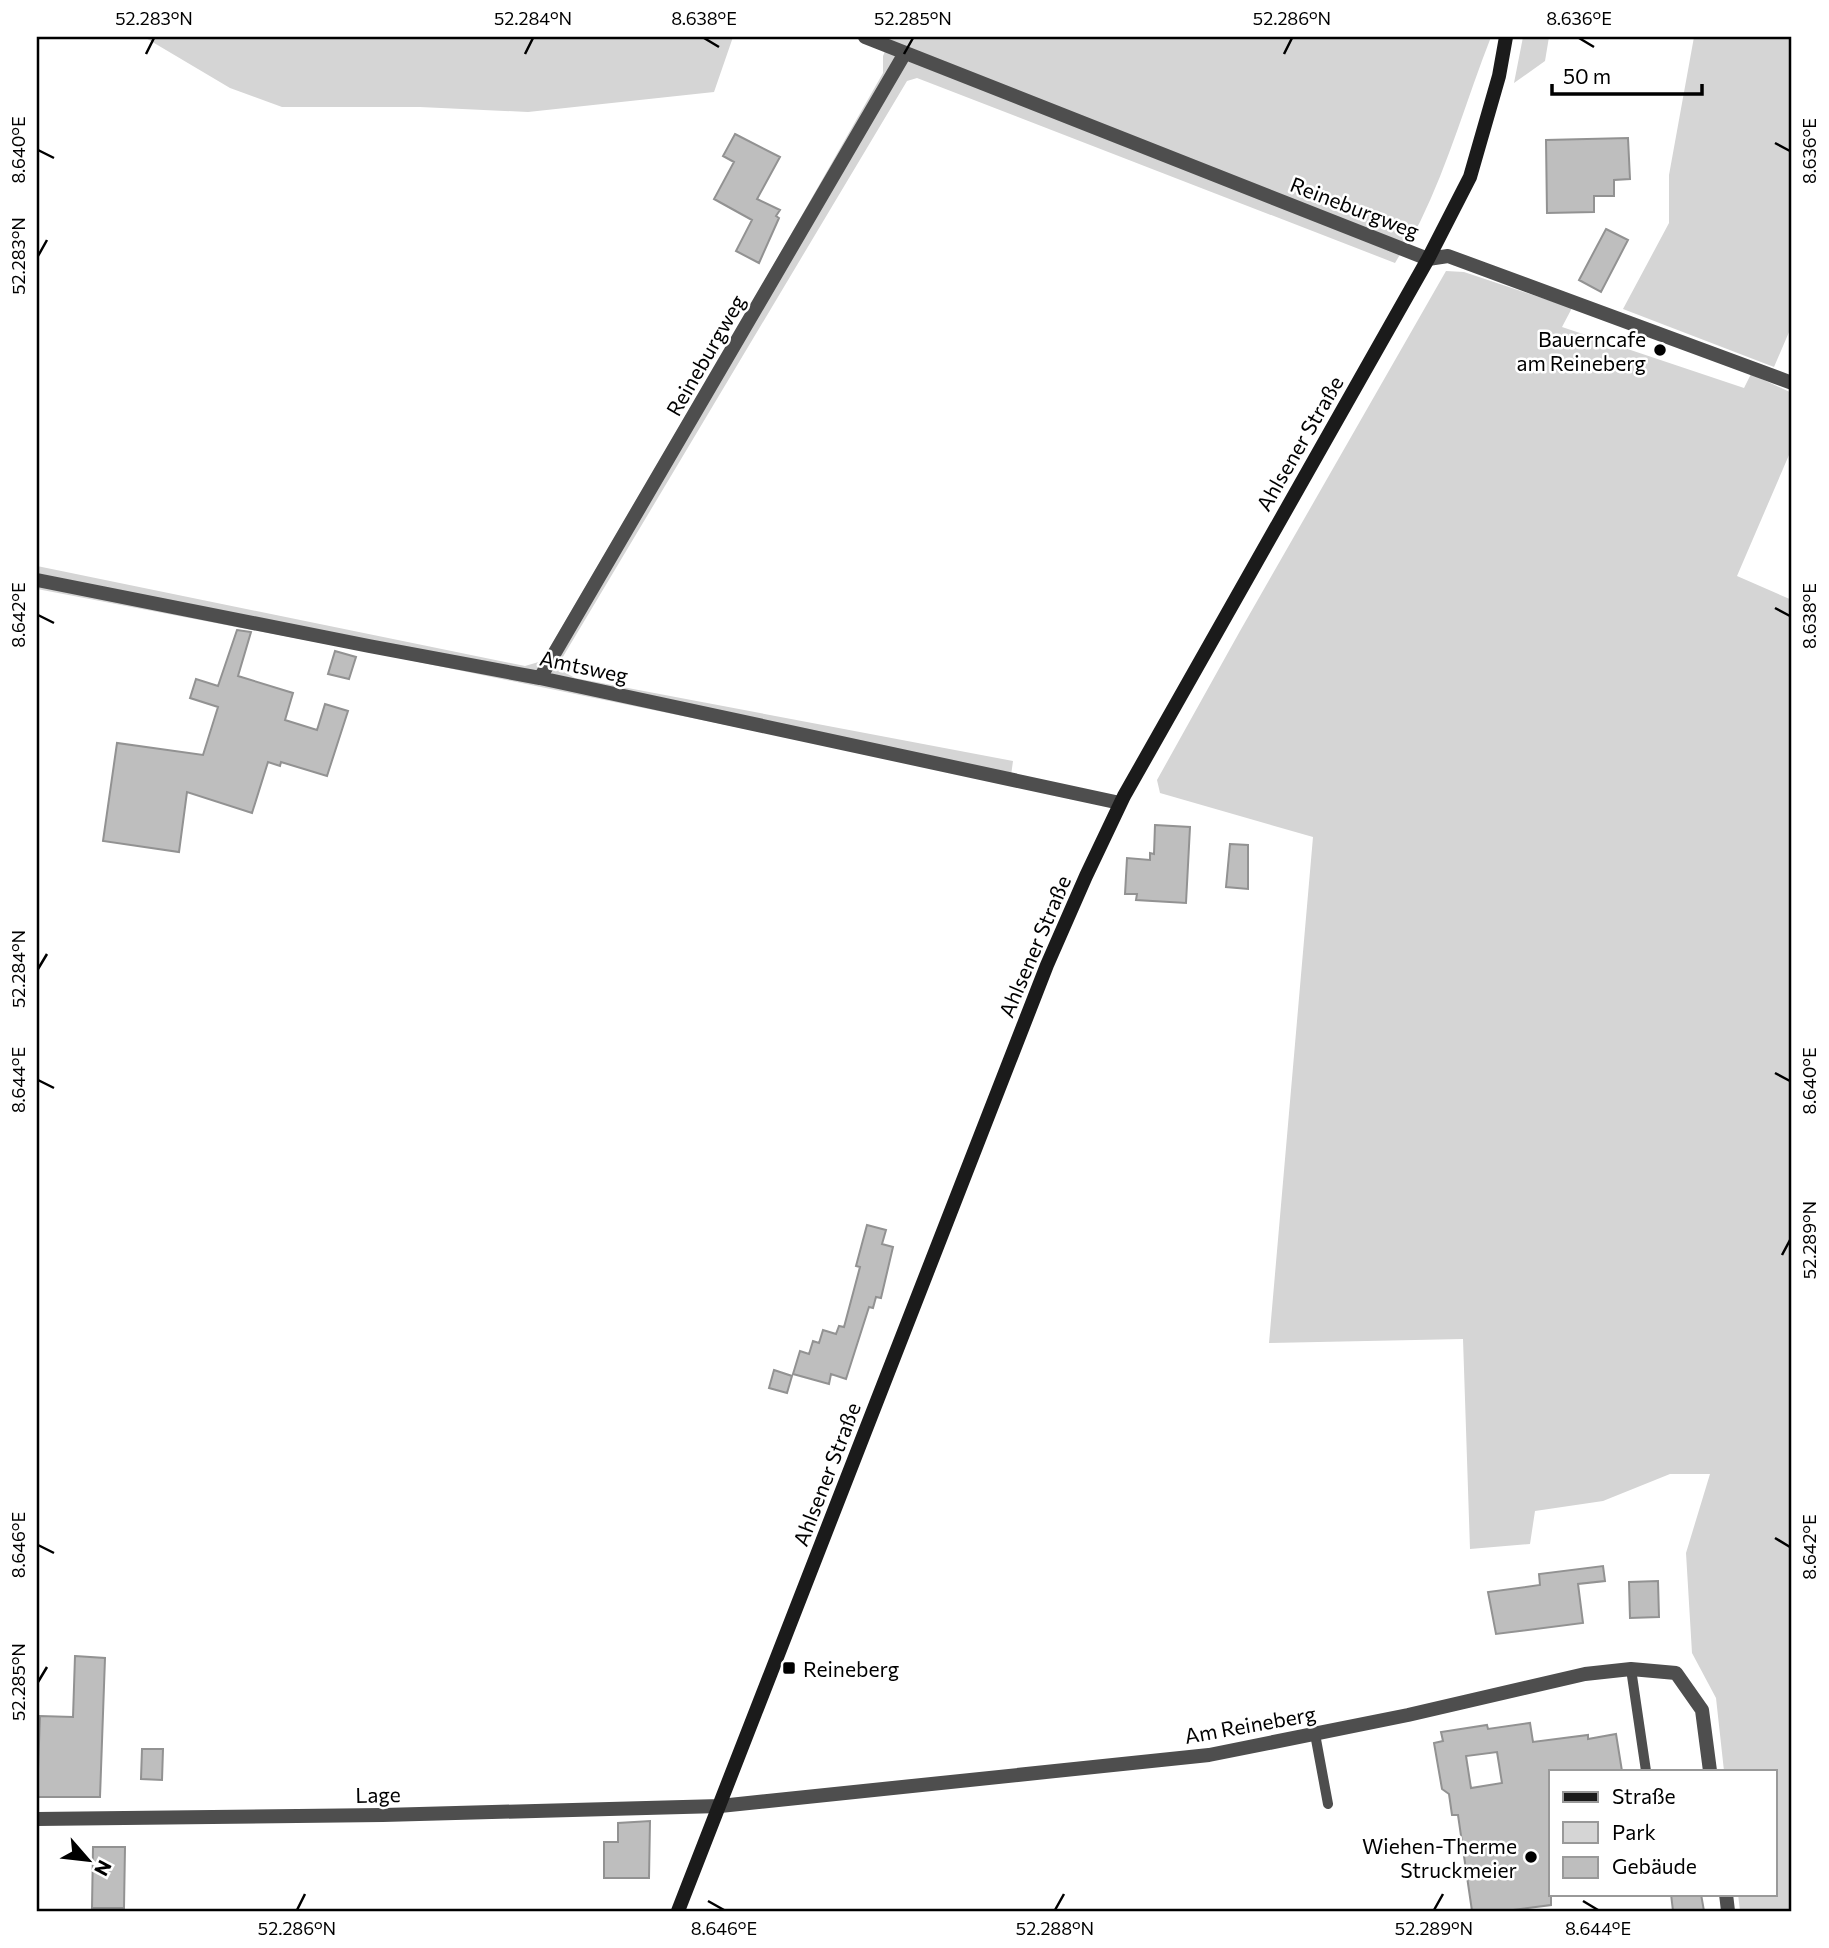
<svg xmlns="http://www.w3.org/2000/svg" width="1829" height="1948" font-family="Commissioner,sans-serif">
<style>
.green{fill:#d5d5d5}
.building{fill:#bebebe;stroke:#929292;stroke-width:2;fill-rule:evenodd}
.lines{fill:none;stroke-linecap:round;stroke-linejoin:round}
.lane{stroke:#4e4e4e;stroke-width:10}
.street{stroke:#4e4e4e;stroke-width:14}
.secondary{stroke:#1b1b1b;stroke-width:14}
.ticks{fill:none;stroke:#000;stroke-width:2.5}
.poi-dot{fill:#000;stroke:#fff;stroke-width:2.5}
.labels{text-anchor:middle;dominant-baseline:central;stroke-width:5;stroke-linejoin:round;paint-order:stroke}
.street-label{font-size:21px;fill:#000;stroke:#fff}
.poi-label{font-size:21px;fill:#000;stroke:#fff;text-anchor:end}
.neatline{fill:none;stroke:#000;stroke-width:2.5}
.ticks-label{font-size:18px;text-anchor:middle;fill:#000}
</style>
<rect width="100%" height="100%" fill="#fff"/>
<!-- green -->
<path class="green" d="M144,37H733L714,92L528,112L420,107H282L230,88Z
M891,37H1491C1467,98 1449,163 1420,222C1413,236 1403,249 1395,263L917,78L907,81L561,660L562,671L575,678L1013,761L1010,783L384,655L37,589V566L525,666L542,661L757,294L883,73V56Z
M1523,37H1549L1545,61L1514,83Z
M1694,37H1792V325L1774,367L1623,309L1669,223V175Z
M1446,271L1464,272L1572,308L1562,327L1744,388L1751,374L1792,393V448L1737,576L1792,600V1911H1740L1738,1894H1775V1771H1724L1716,1698L1692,1653L1686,1553L1710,1474H1670L1603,1501L1535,1511L1530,1544L1470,1549L1463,1339L1269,1343L1313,837L1160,793L1157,780L1240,631Z"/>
<!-- building -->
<path class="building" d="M735,134L780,157L757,199L780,210L776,216L779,218L759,263L736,251L752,220L714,199L734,162L723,156Z
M1628,138L1630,179L1614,180V196H1594V212L1547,213L1546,140Z
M1606,229L1628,240L1601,292L1579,280Z
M237,630L251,632L238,676L293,693L285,720L317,730L325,704L348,711L327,776L281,762L280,766L268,762L252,813L187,792L179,852L103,841L117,743L203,755L218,707L190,698L196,679L218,686Z
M335,651L356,657L349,679L328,674Z
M1155,825L1190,827L1186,903L1136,900L1137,894H1125L1127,858L1150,860V853L1154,854Z
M1230,844L1248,845V889L1226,887Z
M867,1225L886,1230L882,1244L893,1247L881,1298L876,1297L873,1308L869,1307L846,1379L831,1374L829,1384L793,1374L800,1351L809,1354L813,1341L819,1343L823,1330L836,1334L839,1326L844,1327L860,1267L856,1266Z
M774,1370L792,1376L787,1393L769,1388Z
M1603,1566L1605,1581L1578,1584L1583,1623L1496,1634L1488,1592L1540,1585L1539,1574Z
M1658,1581L1659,1617L1630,1618L1629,1582Z
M75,1656L105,1658L100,1797H37L40,1716L73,1717Z
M1530,1723L1533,1742L1588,1735V1739L1616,1734L1622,1771H1551V1905L1506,1911H1472L1458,1815H1452L1449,1794L1442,1789L1434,1743L1443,1741L1441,1732L1487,1725L1488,1729ZM1497,1752L1502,1783L1471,1788L1466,1756Z
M142,1749H163L162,1780L141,1779Z
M650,1821L649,1878H604V1842H618V1823Z
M93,1847H125L124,1908H92Z
M1671,1894H1701L1704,1911H1673Z"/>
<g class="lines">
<!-- lane -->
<path class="lane" d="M1631,1669L1646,1771
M1315,1734L1328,1804"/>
<!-- street -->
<path class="street" d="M865,37L1428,259L1448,256L1792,383
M37,580L369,646L540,678L1120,803
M540,678L905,53
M37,1819L383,1815L720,1806L1209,1755L1408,1715L1585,1674L1631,1669L1676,1673L1702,1710L1710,1771
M1726,1894L1728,1911"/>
<!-- secondary -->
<path class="secondary" d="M678,1911L1047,965L1086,876L1124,796L1428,259L1470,177L1499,76L1506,37"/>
</g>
<!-- ticks -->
<path class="ticks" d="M704,38L719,47M1579,38L1594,47M146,54L154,38M525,54L533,38M904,54L913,38M1284,54L1292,38M1775,143L1790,151M38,150L54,158M38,256L47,240M1775,608L1790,616M38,615L54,623M38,969L47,954M1775,1073L1790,1081M38,1080L54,1088M1782,1255L1790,1240M1775,1538L1790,1547M38,1545L54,1553M38,1682L47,1667M708,1901L724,1910M1583,1901L1598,1910M297,1910L305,1894M1055,1910L1064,1894M1434,1910L1443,1894"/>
<!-- markers -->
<g class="poi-dot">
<circle cx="1660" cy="350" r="7"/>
<rect x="782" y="1661" width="14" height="14" rx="3.5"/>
<circle cx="1531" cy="1857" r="7"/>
</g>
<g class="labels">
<!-- street labels -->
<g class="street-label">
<text transform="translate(1355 207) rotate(21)">Reineburgweg</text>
<text transform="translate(705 355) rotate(-60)">Reineburgweg</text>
<text transform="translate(1299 443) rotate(-60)">Ahlsener Straße</text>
<text transform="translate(584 666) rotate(12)">Amtsweg</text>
<text transform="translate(1034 946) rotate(-67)">Ahlsener Straße</text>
<text transform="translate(826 1474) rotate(-69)">Ahlsener Straße</text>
<text transform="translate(1250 1724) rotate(-10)">Am Reineberg</text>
<text transform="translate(378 1794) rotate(-1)">Lage</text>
</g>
<!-- poi labels -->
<g class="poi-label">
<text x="1646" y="338">Bauerncafe<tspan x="1646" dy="24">am Reineberg</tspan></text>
<text x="803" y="1668" text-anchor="start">Reineberg</text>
<text x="1517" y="1845">Wiehen-Therme<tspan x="1517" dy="24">Struckmeier</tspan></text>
</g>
</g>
<!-- border -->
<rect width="1829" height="1948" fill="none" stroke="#ffffff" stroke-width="77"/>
<!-- legend -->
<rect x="1549" y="1770" width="228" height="126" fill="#ffffff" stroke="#999999" stroke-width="2"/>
<rect x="1563" y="1792" width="35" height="10" fill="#1b1b1b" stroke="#999999" stroke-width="2"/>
<text x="1612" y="1804" font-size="21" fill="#000000">Straße</text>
<rect x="1563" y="1822" width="35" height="21" fill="#d5d5d5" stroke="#999999" stroke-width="2"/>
<text x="1612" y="1840" font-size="21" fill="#000000">Park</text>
<rect x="1563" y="1857" width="35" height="21" fill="#bebebe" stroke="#999999" stroke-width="2"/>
<text x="1612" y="1874" font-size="21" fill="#000000">Gebäude</text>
<!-- north arrow -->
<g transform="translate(88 1860) rotate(118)" stroke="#ffffff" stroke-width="5" paint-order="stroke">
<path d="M0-5L12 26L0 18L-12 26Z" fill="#000000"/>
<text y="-10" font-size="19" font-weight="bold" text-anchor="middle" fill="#000000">N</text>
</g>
<!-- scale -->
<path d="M1552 84v10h150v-10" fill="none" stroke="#000000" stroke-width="3.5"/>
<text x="1563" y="84" font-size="21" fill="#000000" stroke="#ffffff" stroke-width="5" paint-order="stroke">50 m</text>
<rect x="38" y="38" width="1752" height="1872" class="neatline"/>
<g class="ticks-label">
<text x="154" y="25">52.283°N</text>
<text x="533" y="25">52.284°N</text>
<text x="704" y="25">8.638°E</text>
<text x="913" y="25">52.285°N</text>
<text x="1292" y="25">52.286°N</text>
<text x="1579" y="25">8.636°E</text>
<text transform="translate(19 150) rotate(-90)" y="6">8.640°E</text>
<text transform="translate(1810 151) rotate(-90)" y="6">8.636°E</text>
<text transform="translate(19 256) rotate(-90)" y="6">52.283°N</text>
<text transform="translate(19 615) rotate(-90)" y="6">8.642°E</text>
<text transform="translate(1810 616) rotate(-90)" y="6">8.638°E</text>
<text transform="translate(19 969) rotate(-90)" y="6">52.284°N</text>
<text transform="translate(19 1080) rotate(-90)" y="6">8.644°E</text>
<text transform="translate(1810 1081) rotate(-90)" y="6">8.640°E</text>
<text transform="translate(1810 1240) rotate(-90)" y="6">52.289°N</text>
<text transform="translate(19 1545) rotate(-90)" y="6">8.646°E</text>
<text transform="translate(1810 1547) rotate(-90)" y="6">8.642°E</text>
<text transform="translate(19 1682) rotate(-90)" y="6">52.285°N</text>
<text x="297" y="1935">52.286°N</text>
<text x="724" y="1935">8.646°E</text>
<text x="1055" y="1935">52.288°N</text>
<text x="1434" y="1935">52.289°N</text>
<text x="1598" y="1935">8.644°E</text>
</g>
</svg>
